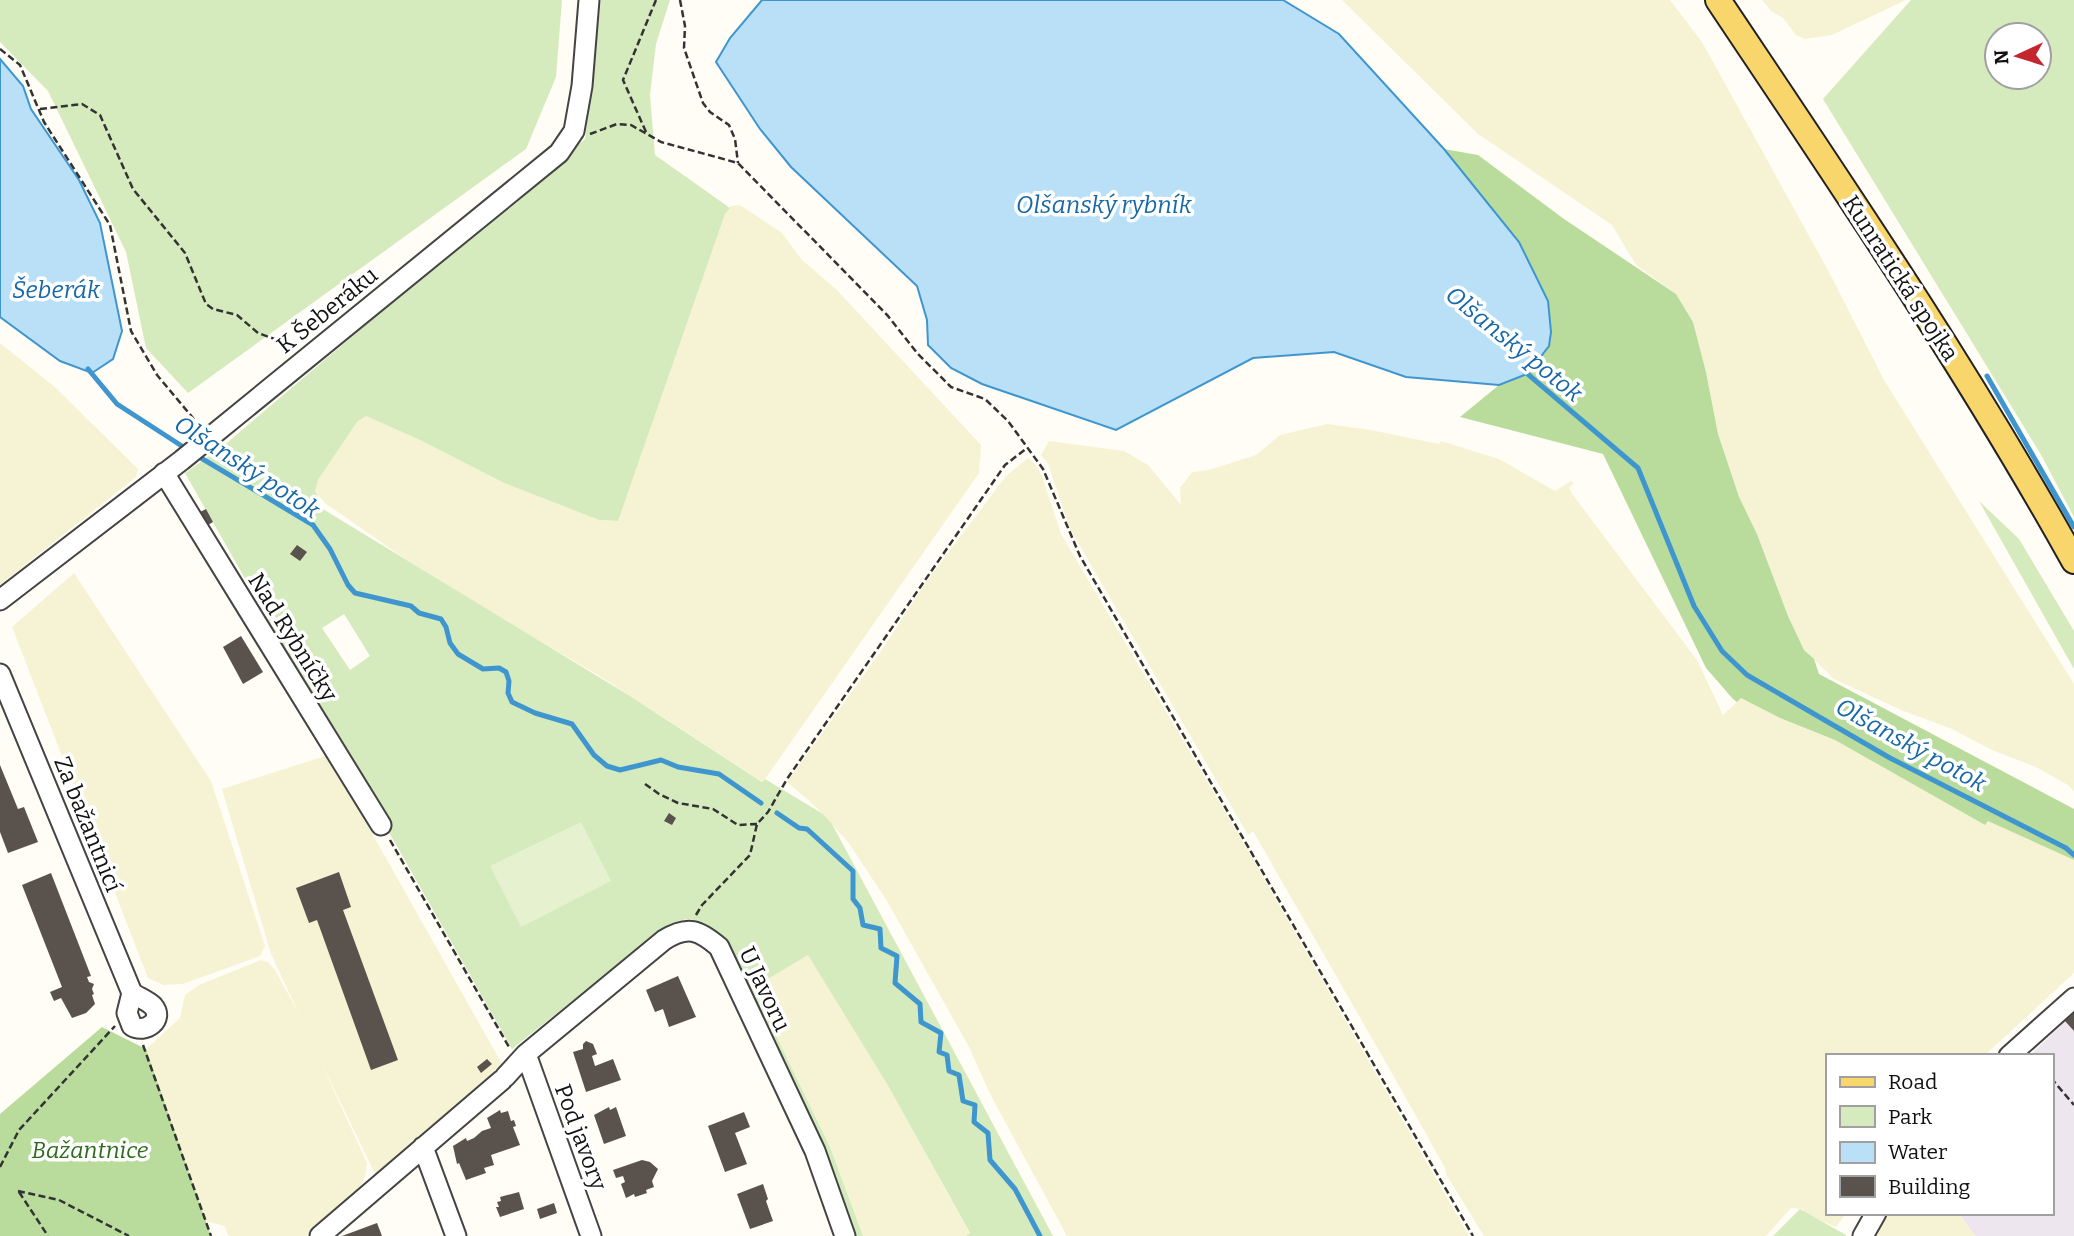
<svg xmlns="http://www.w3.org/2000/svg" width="2074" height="1236" font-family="Bitter,serif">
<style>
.industrial{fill:#eee6ef}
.farmland{fill:#f6f3d4}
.green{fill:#d5ebbd;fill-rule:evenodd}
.forest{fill:#b9dc9c}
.pitch{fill:#e6f2cf}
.water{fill:#b9e0f7;stroke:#3f96cf;stroke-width:2}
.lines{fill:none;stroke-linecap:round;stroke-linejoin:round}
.stream{stroke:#3f96cf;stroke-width:5}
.building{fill:#5a524d}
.minor-casing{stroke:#444;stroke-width:23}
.major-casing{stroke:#222;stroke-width:28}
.path{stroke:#333;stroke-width:2.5;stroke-dasharray:7 3.5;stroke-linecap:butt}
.minor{stroke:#fff;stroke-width:19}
.major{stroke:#f9d66b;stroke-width:24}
.labels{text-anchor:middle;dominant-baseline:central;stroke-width:7;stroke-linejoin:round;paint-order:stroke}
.street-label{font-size:23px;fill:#111;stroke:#fff}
.park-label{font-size:23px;font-style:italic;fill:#2f6b1f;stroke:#fff}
.water-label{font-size:24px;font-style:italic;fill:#1768a6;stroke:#fff}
</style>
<rect width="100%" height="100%" fill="#fffdf5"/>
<!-- industrial -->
<path class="industrial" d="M2074,1013V1236H1975L1958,1213H2051V1056H2029Z"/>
<!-- farmland -->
<path class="farmland" d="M1342,0H1670L1702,42L1829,272L1884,380L2074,684V791L2068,785L2036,767L1992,750L1952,729L1901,710L1834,679L1804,650L1788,616L1757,534L1739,498L1718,434L1706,372L1693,322L1676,294L1636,265L1612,225L1478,134Z
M1762,0H1906L1832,35L1805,39L1796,35L1783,18L1771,11Z
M740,205L782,233L802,260L836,289L981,445L979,473L763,782L598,675L497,616L404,558L325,503L315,492L318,480L357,422L366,416L420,440L504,483L599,520L617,521L725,214L731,206Z
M0,343L56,388L138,469L136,477L0,585Z
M1327,424L1371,430L1439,444L1441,441L1499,459L1555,491L1571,481L1574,483L1569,488L1573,495L1697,660L1723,715L1741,698L1780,718L1835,740L1985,825L1987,820L2074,860V973L1984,1056H1827V1213H1846L1836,1227L1804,1213L1803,1209L1791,1208L1766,1236H1484L1446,1174L1445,1168L1397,1082L1253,831L1248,835L1070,529L1048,464L1041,455L1049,441L1124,451L1148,465L1181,505L1180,488L1192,472L1209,470L1256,455L1280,435Z
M1028,458L1036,465L1042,476L1061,534L1242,840L1469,1236H1067L990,1094L969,1047L887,901L848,842L815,806L787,782L881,651L926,582L1006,476Z
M74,573L211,781L265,946L260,956L183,984L163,985L148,978L12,627Z
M328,755L502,1064L377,1178L320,1060L367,1163L365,1176L359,1190L336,1213L306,1236H229L224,1226L205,1221L146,1049L180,1018L185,995L199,985L261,960L268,962L275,970L299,1014L271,954L222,789Z
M808,954L887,1084L970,1234L966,1236H863L830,1147L753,988Z
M1883,1213H1958L1975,1236H1872Z"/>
<!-- green -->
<path class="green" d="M0,0H562L556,77L526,149L188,393L146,348L126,252L48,91L0,42Z
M601,0H670L656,44L650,95L655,155L730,208L725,214L618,521L599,520L504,483L420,440L366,416L357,422L318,480L315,492L318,495L313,503L630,696L762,782L765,779L823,814L832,824L1053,1236H966L970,1233L887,1084L808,955L753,988L830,1147L863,1236H856L823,1145L724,937C689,913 687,914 652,937L512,1049L185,473L222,447L585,139ZM344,614L370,656L350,670L322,628Z
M1911,0H2074V517L2040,453L1823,99ZM1997,35H2039V77H1997Z
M1979,501L2019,539L2074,631V669Z
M1800,1209L1846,1235V1236H1773Z"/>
<!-- forest -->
<path class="forest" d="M1444,149L1478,155L1564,219L1676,294L1693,322L1706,372L1718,434L1739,497L1757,534L1788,616L1804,650L1814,659L1819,674L2074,809V860L1988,821L1985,825L1835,740L1780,718L1741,698L1737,702L1733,699L1706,668L1603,454L1460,417L1499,385L1528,374L1549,346L1551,332L1548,301Z
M102,1027L146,1049L211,1236H0V1114Z"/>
<!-- pitch -->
<path class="pitch" d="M581,822L611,881L521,927L490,866Z"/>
<!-- water -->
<path class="water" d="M762,0H1283L1339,34L1444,149L1519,242L1548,301L1551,332L1549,346L1527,374L1499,385L1406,377L1334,352L1253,358L1116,430L982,384L951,368L928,345L927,320L917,286L791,167L760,129L716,62L730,38Z
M0,59L23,86L31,109L79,180L100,223L122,331L113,359L92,373L60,361L0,317Z"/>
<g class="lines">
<!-- stream -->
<path class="stream" d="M88,369L117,404L188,450
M1524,371L1638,468L1694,606L1722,651L1747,675L1890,758L2066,848L2074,855
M1987,376L2074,527
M196,455L313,525L330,549L348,585L355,593L411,606L419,613L441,619L446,627L450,643L458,654L483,669L499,668L506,672L509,681L508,693L512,702L535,713L572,724L594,755L607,766L620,770L661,760L678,767L719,774L761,803
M777,813L799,828L807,829L853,871V899L860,908L863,925L880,929L881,948L897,956L895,983L920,1004L921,1022L941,1033L939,1052L947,1055L949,1071L959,1075L963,1101L975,1105L974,1122L988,1133L990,1160L1015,1189L1040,1236"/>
</g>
<!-- building -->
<path class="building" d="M206,509L213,522L208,525L200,512Z
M297,545L307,552L300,561L290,554Z
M241,636L263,672L243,684L223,647Z
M0,765L18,809L24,807L38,842L8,853L0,832Z
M669,813L676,818L672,825L664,821Z
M339,872L351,907L343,910L398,1060L371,1070L317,920L309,923L296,888Z
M51,873L91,976L87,977L89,982L94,984L92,989L94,994L92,995L95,1004L86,1013L72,1018L61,998L54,1001L50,992L62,987L22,885Z
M678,976L696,1017L669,1027L663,1009L655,1012L646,990Z
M2074,1013V1031L2065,1021Z
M586,1041L593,1044L597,1054L592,1056L595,1066L613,1059L621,1080L586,1092L573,1052L583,1049V1044Z
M487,1059L492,1064L481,1073L477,1067Z
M609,1107L610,1110L616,1107L626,1136L604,1144L594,1115Z
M500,1110L501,1113L508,1111L511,1121L514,1120L516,1126L513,1127L520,1145L491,1155L494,1165L484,1168L486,1173L466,1180L459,1163L457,1164L453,1146L466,1138L467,1141L474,1138L482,1131L491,1128L487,1118Z
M744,1112L750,1127L735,1133L747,1164L725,1172L708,1126Z
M642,1160L650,1162L658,1169L652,1181L654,1187L646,1190L647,1193L635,1197L634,1194L626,1198L621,1184L625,1182L623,1176L616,1178L613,1170Z
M763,1184L768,1199L766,1201L773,1221L750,1229L737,1194Z
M519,1192L524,1209L500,1217L496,1207H499L497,1202L501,1201L500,1197Z
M554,1203L557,1213L540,1219L537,1209Z
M377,1223L382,1236H342Z"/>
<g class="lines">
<defs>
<path id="minor" d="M164,473L381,825
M0,600L182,460L559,153L574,131L582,86L589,0
M0,674L132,993L127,1013L132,1026C145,1034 165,1020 153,1006C148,1001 138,997 132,993
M526,1054L591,1236
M2009,1056L2074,998
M505,1077L526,1054L664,940C688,925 699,930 719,947L815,1151L845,1236
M423,1147L456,1236
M320,1236L502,1080
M1863,1236L1876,1213"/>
<path id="major" d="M1718,0C1841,184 1966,367 2074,561"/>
</defs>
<!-- minor casing -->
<use href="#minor" class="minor-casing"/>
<!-- major casing -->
<use href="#major" class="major-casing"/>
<!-- path -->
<path class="path" d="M680,0L685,26L684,48L703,103L710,112L729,125L735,139L738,163
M0,49L20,65L44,122L110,225L131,331L157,375L198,424
M40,109L82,104L100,115L133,189L185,253L206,304L213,309L237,315L258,333L294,346
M646,132L623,80L656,0
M590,134L617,124L631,125L661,142L738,163L888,316L918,354L951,387L985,399L1008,421L1043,469L1080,556L1473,1236
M645,784L659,794L678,803L713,809L738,825L757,824
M390,840L509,1047
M696,915L702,905L750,855L757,824L768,812L787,779L1005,465L1027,448
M143,1045L211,1236
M2051,1078L2074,1105
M0,1167L19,1130L115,1026
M18,1191L59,1200L129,1236
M19,1192L48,1236"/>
<!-- minor -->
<use href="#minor" class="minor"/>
<!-- major -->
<use href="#major" class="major"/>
</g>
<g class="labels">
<!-- street labels -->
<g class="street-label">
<text transform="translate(1901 278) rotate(57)">Kunratická spojka</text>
<text transform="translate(327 310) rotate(-39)">K Šeberáku</text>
<text transform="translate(293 637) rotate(58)">Nad Rybníčky</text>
<text transform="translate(88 824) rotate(68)">Za bažantnicí</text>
<text transform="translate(765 989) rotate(65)">U Javoru</text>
<text transform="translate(581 1137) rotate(70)">Pod javory</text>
</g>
<!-- park labels -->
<g class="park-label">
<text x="90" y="1150">Bažantnice</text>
</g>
<!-- water labels -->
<g class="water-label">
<text x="1104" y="205">Olšanský rybník</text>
<text x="56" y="290">Šeberák</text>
<text transform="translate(1514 344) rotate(39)">Olšanský potok</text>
<text transform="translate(247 467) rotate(33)">Olšanský potok</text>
<text transform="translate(1911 745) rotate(29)">Olšanský potok</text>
</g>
</g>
<!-- legend -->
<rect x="1826" y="1054" width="228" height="161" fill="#ffffff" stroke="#a0a0a0" stroke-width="2"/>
<rect x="1840" y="1077" width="35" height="10" fill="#f9d66b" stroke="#a0a0a0" stroke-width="2"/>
<text x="1888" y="1089" font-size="21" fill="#111111">Road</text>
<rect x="1840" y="1106" width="35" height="21" fill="#d5ebbd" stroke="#a0a0a0" stroke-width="2"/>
<text x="1888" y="1124" font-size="21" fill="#111111">Park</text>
<rect x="1840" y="1142" width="35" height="21" fill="#b9e0f7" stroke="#a0a0a0" stroke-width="2"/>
<text x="1888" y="1159" font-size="21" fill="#111111">Water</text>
<rect x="1840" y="1176" width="35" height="21" fill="#5a524d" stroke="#a0a0a0" stroke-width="2"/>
<text x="1888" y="1194" font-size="21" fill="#111111">Building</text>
<!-- north arrow -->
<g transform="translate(2018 56) rotate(266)"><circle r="33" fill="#ffffff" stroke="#a0a0a0" stroke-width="2"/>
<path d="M0-5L12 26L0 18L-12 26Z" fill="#c4262e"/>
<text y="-10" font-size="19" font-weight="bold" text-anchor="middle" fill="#111111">N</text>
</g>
</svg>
